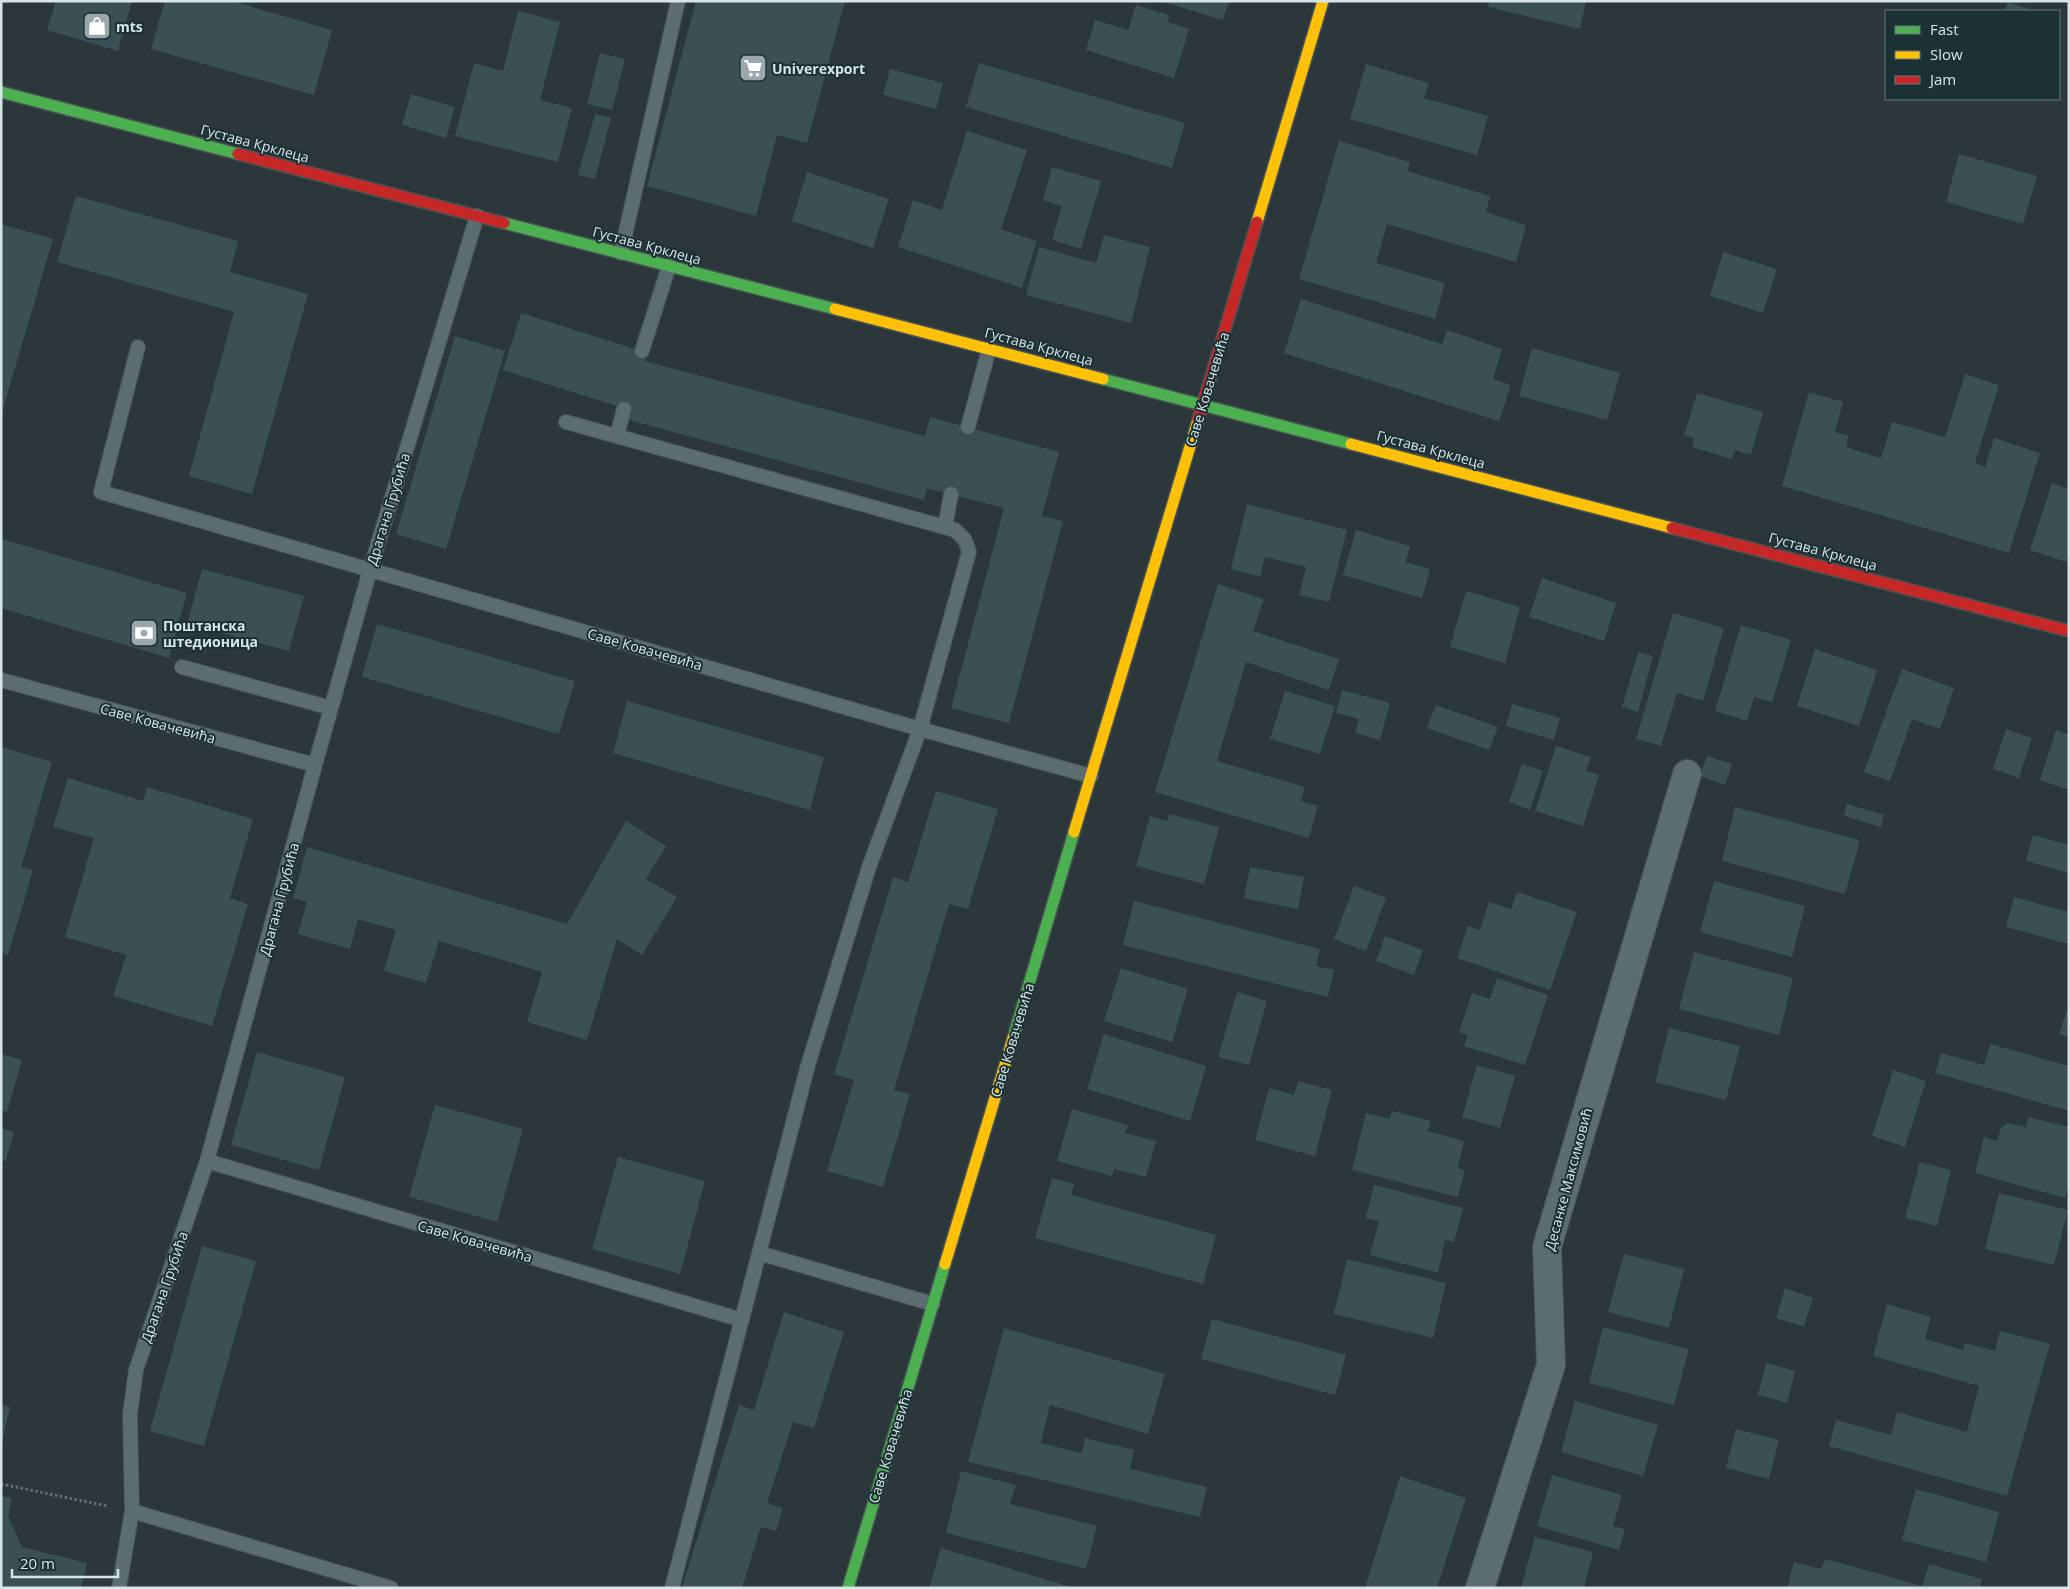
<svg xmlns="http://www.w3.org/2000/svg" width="2070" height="1589" font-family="'Open Sans',sans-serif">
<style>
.building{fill:#3a5054}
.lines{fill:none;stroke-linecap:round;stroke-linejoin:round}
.lane-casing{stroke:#485254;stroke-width:16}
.street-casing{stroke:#485254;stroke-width:30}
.fast-casing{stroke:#485254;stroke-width:14}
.slow-casing{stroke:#485254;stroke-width:14}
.jam-casing{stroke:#485254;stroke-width:14}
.path{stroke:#637073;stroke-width:3;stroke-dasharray:2.5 2.5;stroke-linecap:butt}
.lane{stroke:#5c6d71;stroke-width:14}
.street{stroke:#5c6d71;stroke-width:28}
.fast{stroke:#4caf50;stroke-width:11}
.slow{stroke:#ffc107;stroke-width:11}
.jam{stroke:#c62828;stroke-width:11}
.labels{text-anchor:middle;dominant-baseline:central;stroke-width:4;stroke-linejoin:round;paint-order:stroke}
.poi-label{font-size:14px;font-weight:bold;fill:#d8e5e8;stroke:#1b3135;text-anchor:start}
.street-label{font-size:14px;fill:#d8e5e8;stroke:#1b3135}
</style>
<rect width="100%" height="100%" fill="#2b373a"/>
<!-- building -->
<path class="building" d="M56,1H132L118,51L47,30Z
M165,1H232L332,30L314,95L151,49Z
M696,1H845L807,143L777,135L756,216L647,186Z
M1160,1H1229L1223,20Z
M1489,1H1586L1580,29L1488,7Z
M2008,2L2035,11H2005Z
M1136,5L1169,15L1168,22L1189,29L1174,78L1086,50L1095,20L1128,30Z
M518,11L560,22L540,100L572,108L558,162L455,136L474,63L503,71Z
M600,53L625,59L612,110L587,104Z
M979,63L1185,123L1172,168L966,107Z
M1366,64L1429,83L1424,98L1488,116L1477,155L1350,119Z
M890,69L943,83L936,109L883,95Z
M411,94L455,107L446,138L402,125Z
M595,114L611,118L595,179L578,175Z
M967,131L1027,150L1001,229L1037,241L1022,288L898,247L913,200L942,210Z
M1339,141L1410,162L1407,171L1490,196L1486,212L1526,225L1516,262L1387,224L1376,263L1445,283L1435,319L1299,279Z
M1959,154L2037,176L2023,224L1946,202Z
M1052,167L1101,181L1081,249L1052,240L1062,206L1043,200Z
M807,172L889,199L873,248L792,221Z
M76,196L238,241L230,272L308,294L252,494L189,476L234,312L57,262Z
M1,224L53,239L2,412H1Z
M1104,235L1150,247L1131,323L1026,295L1039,247L1096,263Z
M1723,252L1777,269L1763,313L1710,296Z
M1301,299L1442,344L1447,330L1502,349L1493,379L1511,385L1499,421L1284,353Z
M521,313L648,353L645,361L925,436L930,417L1059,452L1042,516L1063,521L1009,723L951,708L1004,508L927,488L924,500L629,420L632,411L503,370Z
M455,336L505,351L446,549L396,534Z
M1532,348L1620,373L1607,420L1519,396Z
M1965,374L1999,385L1975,463L1985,467L1994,438L2040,453L2009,553L1782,486L1809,392L1843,402L1835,432L1849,436L1846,447L1881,458L1892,422L1945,437Z
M1697,393L1763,412L1751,455L1735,450L1732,459L1692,447L1694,438L1684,435Z
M2052,483L2069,489V554L2066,562L2030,550Z
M1247,504L1347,530L1329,602L1299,595L1306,567L1265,557L1260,577L1231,569Z
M1356,530L1410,546L1406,562L1430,569L1422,598L1343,575Z
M2,539L187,593L169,658L1,608Z
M202,569L304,596L289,651L187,624Z
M1542,578L1616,603L1604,641L1529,617Z
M1218,584L1264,599L1253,631L1339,659L1329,690L1246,662L1217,761L1305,787L1301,801L1318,806L1309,838L1155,792Z
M1466,591L1520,607L1505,663L1450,647Z
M1673,613L1724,628L1703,701L1677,693L1661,746L1636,739Z
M377,624L575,681L559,734L362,677Z
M1741,625L1791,640L1772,702L1754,697L1747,721L1715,711Z
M1815,649L1877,670L1859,726L1797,706Z
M1638,652L1653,656L1638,712L1622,707Z
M1902,669L1954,688L1940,729L1912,719L1890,781L1864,772Z
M1342,690L1390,703L1380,740L1355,733L1359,719L1336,713Z
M1285,691L1335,706L1320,754L1270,739Z
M627,701L824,757L810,810L613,753Z
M1512,704L1560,718L1554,740L1506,726Z
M1436,705L1498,727L1489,750L1427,728Z
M2006,729L2032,738L2019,778L1993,769Z
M2056,730L2069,734V790L2040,780Z
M1556,746L1591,757L1586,771L1599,775L1583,826L1535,811Z
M1,747L52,762L21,867L33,870L8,955L1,953Z
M1707,756L1732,764L1725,785L1700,776Z
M1522,764L1543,771L1530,810L1509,802Z
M68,778L143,801L147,787L253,819L230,898L248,904L212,1026L113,996L126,955L65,937L94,838L53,827Z
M936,791L998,809L968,909L949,904L894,1090L910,1094L883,1187L827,1171L854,1080L834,1074L893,877L908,882Z
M1847,804L1884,815L1881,827L1844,816Z
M1735,807L1860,840L1845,894L1722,861Z
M1169,814L1219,827L1204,884L1136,866L1150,816L1167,821Z
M626,821L666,846L646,879L677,897L642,955L617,939L587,1040L527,1022L542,972L439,941L426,983L384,971L396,930L358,919L350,949L298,934L307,902L293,898L307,847L567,924Z
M2033,835L2069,845V873L2026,861Z
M1250,867L1304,877L1298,909L1244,898Z
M1714,881L1805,906L1792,957L1700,932Z
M1354,886L1386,898L1366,951L1334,939Z
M1517,892L1577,912L1550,990L1457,958L1468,926L1480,930L1489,902L1511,909Z
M2014,897L2069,912V944L2006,927Z
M1134,901L1320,949L1316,966L1334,970L1328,997L1123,945Z
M1385,936L1423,950L1414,975L1376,961Z
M1694,952L1793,978L1779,1035L1679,1009Z
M1121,968L1188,989L1172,1042L1104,1021Z
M1497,978L1548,995L1525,1065L1464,1046L1468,1035L1459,1032L1472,993L1490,999Z
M1237,992L1267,1001L1249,1065L1218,1057Z
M2069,1004V1037L2059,1034Z
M1669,1028L1740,1046L1726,1100L1655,1082Z
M1104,1034L1206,1066L1190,1121L1087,1089Z
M1990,1044L2069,1066V1111L1935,1073L1941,1053L1984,1065Z
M257,1052L345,1077L319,1170L231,1145Z
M1,1054L22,1060L7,1112L1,1110Z
M1477,1065L1515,1076L1500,1128L1462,1117Z
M1893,1070L1926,1081L1905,1147L1872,1136Z
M1298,1081L1332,1090L1315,1156L1255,1140L1269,1088L1294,1095Z
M435,1105L523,1129L497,1222L409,1197Z
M1072,1109L1128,1125L1125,1133L1156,1141L1146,1177L1114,1169L1112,1176L1057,1161Z
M1392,1111L1431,1121L1428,1131L1464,1141L1458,1168L1465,1170L1458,1197L1352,1170L1366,1113L1390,1119Z
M2028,1117L2069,1127V1184L2065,1198L1975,1173L1984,1137L1997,1141L2001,1128L2008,1123L2026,1127Z
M1,1128L14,1132L6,1161L1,1159Z
M618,1157L705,1181L680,1274L592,1249Z
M1920,1162L1951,1170L1937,1226L1905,1218Z
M1052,1178L1074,1184L1071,1195L1216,1235L1203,1284L1035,1238Z
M1374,1185L1463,1208L1454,1242L1445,1240L1438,1273L1370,1255L1379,1221L1366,1218Z
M1999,1193L2068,1210L2054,1265L1985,1249Z
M202,1246L256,1261L204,1446L150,1431Z
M1624,1254L1684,1269L1669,1328L1608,1312Z
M1347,1259L1446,1283L1433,1338L1334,1314Z
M1785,1288L1813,1298L1804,1327L1776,1318Z
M1887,1304L1931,1317L1925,1339L1963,1350L1965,1343L1995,1351L2000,1331L2050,1344L2007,1496L1829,1446L1836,1420L1891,1435L1897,1412L1967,1432L1979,1386L1873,1356Z
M784,1312L844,1332L814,1428L793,1422L767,1503L783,1508L776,1531L761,1527L742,1588L682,1587L739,1405L754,1410Z
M1212,1319L1346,1355L1335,1395L1201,1359Z
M1603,1327L1689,1349L1674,1405L1589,1383Z
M1004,1328L1165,1374L1148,1434L1050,1405L1041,1443L1082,1453L1085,1438L1134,1450L1130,1469L1207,1487L1200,1517L968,1462Z
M1766,1363L1795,1371L1787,1403L1758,1395Z
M1575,1401L1658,1425L1643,1476L1561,1452Z
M1,1405L10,1407L2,1443H1Z
M1736,1429L1779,1440L1769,1479L1726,1468Z
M961,1471L1016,1485L1010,1504L1097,1526L1086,1569L946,1533Z
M1552,1475L1622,1495L1613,1526L1625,1529L1619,1550L1537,1526Z
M1400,1476L1466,1498L1437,1588H1365Z
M1916,1489L1999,1512L1986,1562L1902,1540Z
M1,1496L12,1498L8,1516L22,1547L87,1563L81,1588H1Z
M1535,1537L1593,1552L1584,1588H1521Z
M941,1548L1071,1587V1588H929Z
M1826,1559L1922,1586L1929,1564L1982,1579L1980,1588H1787L1794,1562L1820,1569Z"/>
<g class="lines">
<defs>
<path id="lane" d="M621,253L678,1
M138,347L101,492L920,729L1091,776
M642,351L669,266
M566,422L955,530L965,540L969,552L920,729L869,867L808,1065L672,1588
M968,427L989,349
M617,436L624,409
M945,527L951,494
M182,667L331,708
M1,680L315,765
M207,1161L742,1320
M759,1253L933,1304
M132,1511L391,1588
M119,1588L132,1511L130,1414L136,1370L207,1161L315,765L370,570L477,216"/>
<path id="street" d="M1480,1588L1551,1365L1547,1247L1687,774"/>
<path id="fast" d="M1,92L238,154
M504,223L835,309
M1103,379L1351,444
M1013,1038L1074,832
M848,1588L945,1264"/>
<path id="slow" d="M1257,222L1323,1
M835,309L1103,379
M1351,444L1672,528
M1074,832L1198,420
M945,1264L1013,1038"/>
<path id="jam" d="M238,154L504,223
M1198,420L1257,222
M1672,528L2069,631"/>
</defs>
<!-- lane casing -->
<use href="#lane" class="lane-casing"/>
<!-- street casing -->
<use href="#street" class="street-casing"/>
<!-- fast casing -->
<use href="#fast" class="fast-casing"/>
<!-- slow casing -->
<use href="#slow" class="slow-casing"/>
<!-- jam casing -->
<use href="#jam" class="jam-casing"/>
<!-- path -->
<path class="path" d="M1,1484L107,1506"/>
<!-- lane -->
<use href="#lane" class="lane"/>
<!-- street -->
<use href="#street" class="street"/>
<!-- fast -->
<use href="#fast" class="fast"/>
<!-- slow -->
<use href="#slow" class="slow"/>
<!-- jam -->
<use href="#jam" class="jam"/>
</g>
<!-- icons -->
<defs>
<symbol id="shop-square" viewBox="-11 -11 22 22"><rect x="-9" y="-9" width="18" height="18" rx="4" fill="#9ba8ab" stroke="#1b3135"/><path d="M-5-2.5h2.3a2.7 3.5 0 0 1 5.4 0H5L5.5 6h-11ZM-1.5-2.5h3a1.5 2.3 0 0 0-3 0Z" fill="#fff"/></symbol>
<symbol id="supermarket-square" viewBox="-11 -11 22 22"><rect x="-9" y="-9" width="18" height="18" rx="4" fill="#9ba8ab" stroke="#1b3135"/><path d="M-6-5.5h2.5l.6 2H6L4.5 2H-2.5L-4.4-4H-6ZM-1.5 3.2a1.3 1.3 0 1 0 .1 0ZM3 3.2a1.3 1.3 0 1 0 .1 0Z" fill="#fff"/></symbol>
<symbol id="bank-square" viewBox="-11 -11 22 22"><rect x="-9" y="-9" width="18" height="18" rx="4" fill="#9ba8ab" stroke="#1b3135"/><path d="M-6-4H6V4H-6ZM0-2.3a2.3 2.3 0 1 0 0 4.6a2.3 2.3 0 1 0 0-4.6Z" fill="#fff"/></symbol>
</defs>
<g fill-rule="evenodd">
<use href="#shop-square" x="81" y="10" width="32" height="32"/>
<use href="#supermarket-square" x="737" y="52" width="32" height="32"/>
<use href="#bank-square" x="128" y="617" width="32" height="32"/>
</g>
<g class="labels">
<!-- poi labels -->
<g class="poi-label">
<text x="116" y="26">mts</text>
<text x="772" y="68">Univerexport</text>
<text x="163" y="625">Поштанска<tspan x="163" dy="16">штедионица</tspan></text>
</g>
<!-- street labels -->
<g class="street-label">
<text transform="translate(255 143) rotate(15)">Густава Крклеца</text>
<text transform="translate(647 245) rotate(15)">Густава Крклеца</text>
<text transform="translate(1039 346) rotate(15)">Густава Крклеца</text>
<text transform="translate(1207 389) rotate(-73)">Саве Ковачевића</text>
<text transform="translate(1431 449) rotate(15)">Густава Крклеца</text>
<text transform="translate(388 509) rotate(-73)">Драгана Грубића</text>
<text transform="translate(1823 551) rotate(15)">Густава Крклеца</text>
<text transform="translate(645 649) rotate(16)">Саве Ковачевића</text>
<text transform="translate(158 723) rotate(15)">Саве Ковачевића</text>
<text transform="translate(279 899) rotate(-75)">Драгана Грубића</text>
<text transform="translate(1012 1040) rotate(-73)">Саве Ковачевића</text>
<text transform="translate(1568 1179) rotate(-75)">Десанке Максимовић</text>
<text transform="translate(475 1241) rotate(16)">Саве Ковачевића</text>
<text transform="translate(164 1287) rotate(-71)">Драгана Грубића</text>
<text transform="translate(890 1446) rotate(-73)">Саве Ковачевића</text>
</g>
</g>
<!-- border -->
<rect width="2070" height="1589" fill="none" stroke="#d8e5e8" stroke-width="5"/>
<!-- legend -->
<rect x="1885" y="10" width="175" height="90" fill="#1b3135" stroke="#67797d"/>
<rect x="1895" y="26" width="25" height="8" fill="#4caf50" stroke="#67797d"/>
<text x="1930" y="35" font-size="15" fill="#d8e5e8">Fast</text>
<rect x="1895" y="51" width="25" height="8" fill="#ffc107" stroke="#67797d"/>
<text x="1930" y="60" font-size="15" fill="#d8e5e8">Slow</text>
<rect x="1895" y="76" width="25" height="8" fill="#c62828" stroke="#67797d"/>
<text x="1930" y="85" font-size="15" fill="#d8e5e8">Jam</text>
<!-- scale -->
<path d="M12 1569v8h106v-8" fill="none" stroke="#d8e5e8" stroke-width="2.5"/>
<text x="20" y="1569" font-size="15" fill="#d8e5e8" stroke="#1b3135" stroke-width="4" paint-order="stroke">20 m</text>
</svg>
